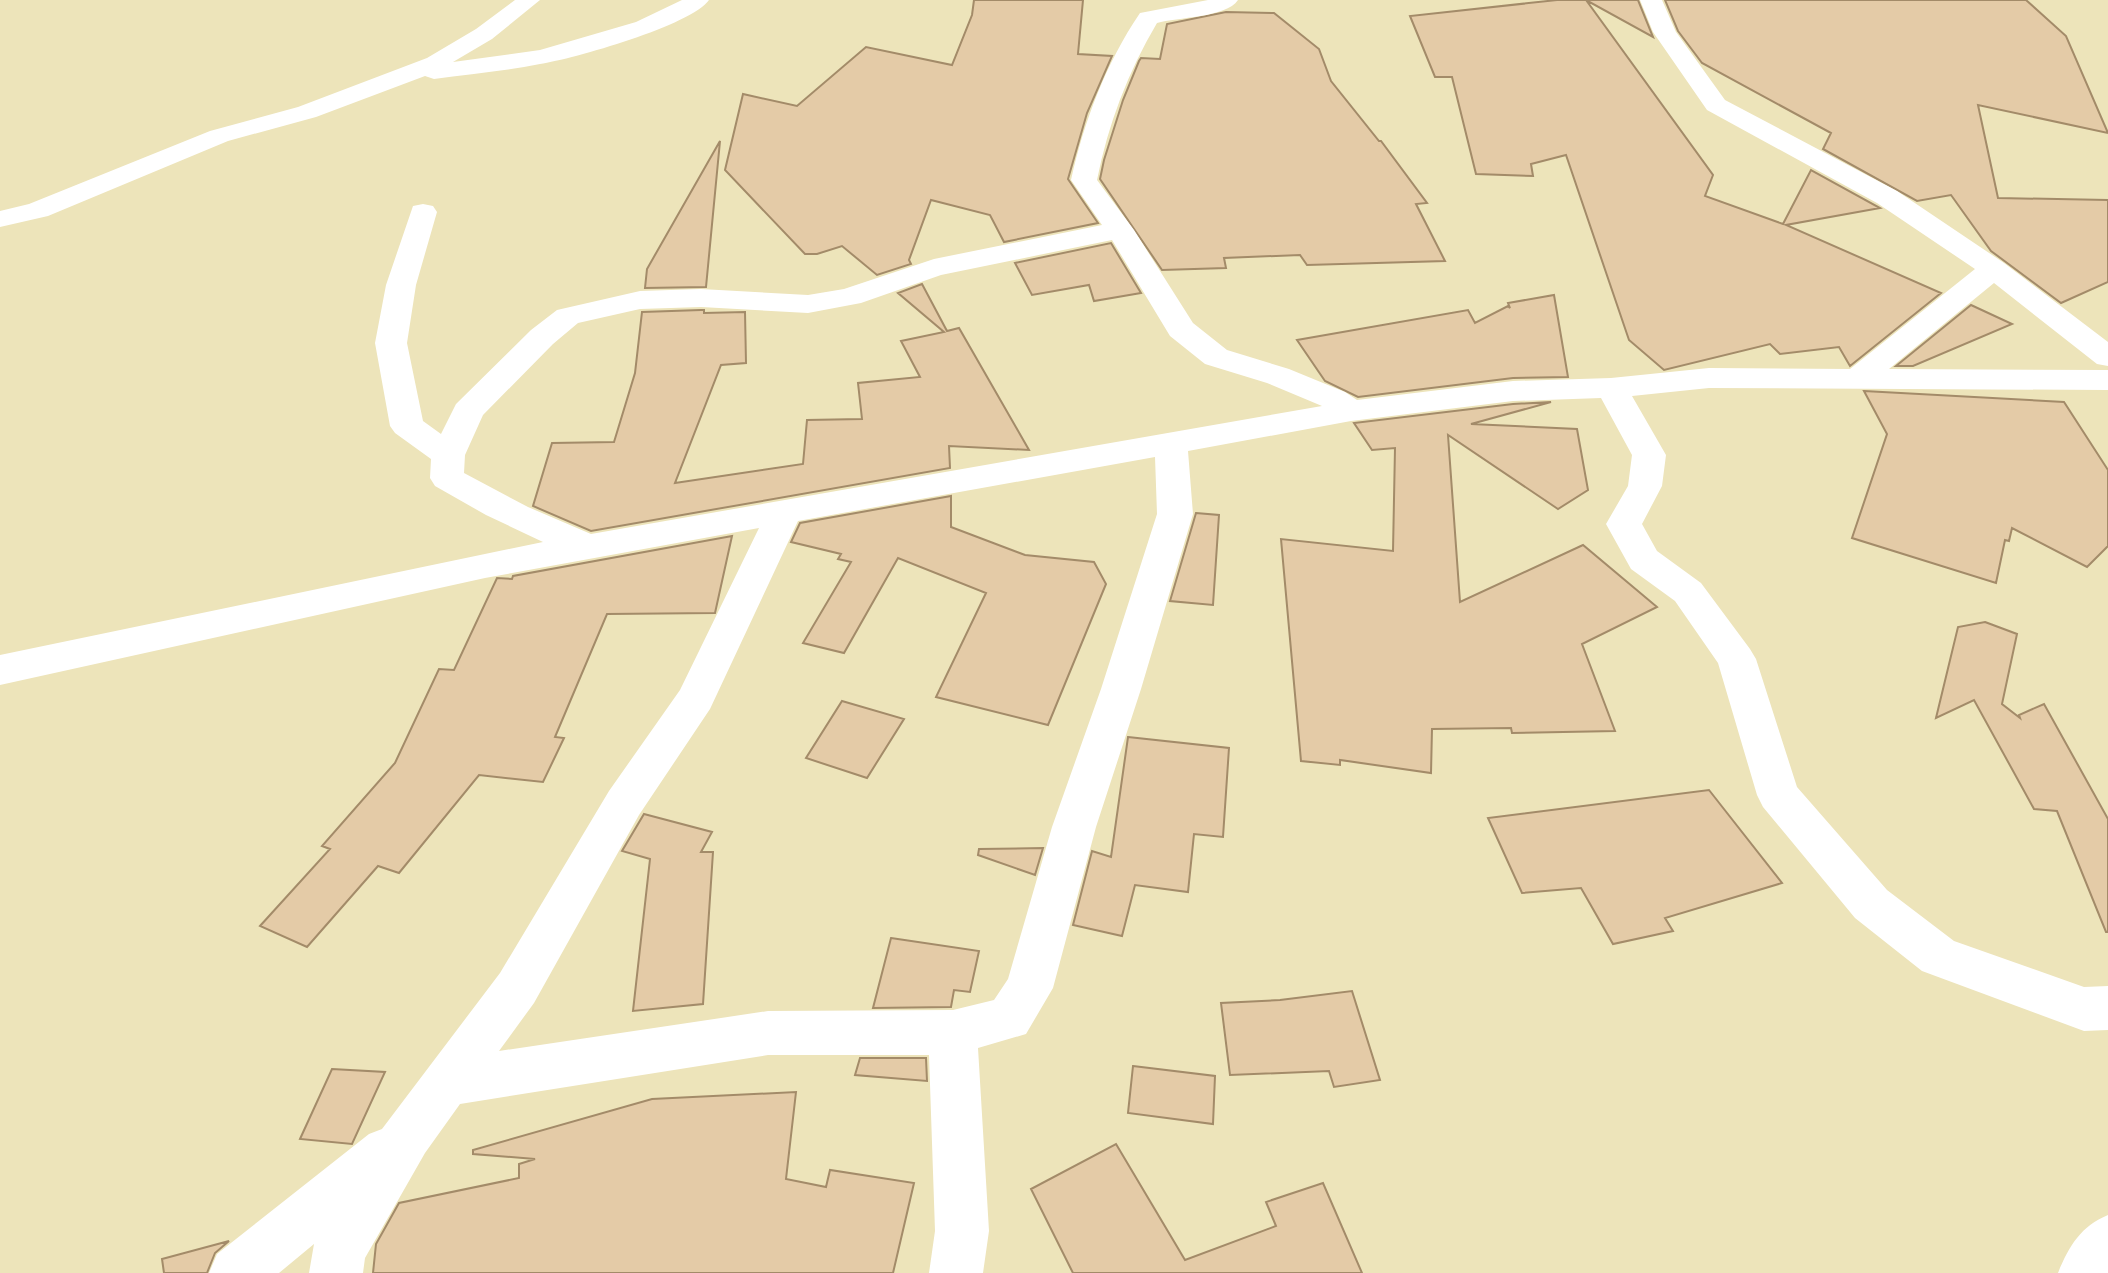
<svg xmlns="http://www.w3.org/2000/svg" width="2108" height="1273" font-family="Ubuntu,sans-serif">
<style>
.building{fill:#e4cba7;stroke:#a38b69;stroke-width:2}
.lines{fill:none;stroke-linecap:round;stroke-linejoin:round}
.minor{fill:#fff;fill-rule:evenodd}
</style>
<rect width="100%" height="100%" fill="#ede4ba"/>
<!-- building -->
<path class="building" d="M974,0H1083L1078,54L1112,56L1087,113L1068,179L1098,223L1004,242L990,215L931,200L909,260L911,264L877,275L842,246L817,254H805L725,170L743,94L797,106L866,47L952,65L972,15Z
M1557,0H1638L1653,37L1586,0L1713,175L1705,196L1783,224L1811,170L1880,208L1786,225L1941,293L1850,366L1839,347L1780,354L1770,344L1664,370L1629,340L1566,155L1531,164L1533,176L1476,174L1452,77H1435L1410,16Z
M1665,0H2026L2066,36L2108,133L1978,105L1998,198L2108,200V282L2061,303L1991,251L1951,195L1917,201L1823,149L1831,133L1702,63L1678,31Z
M1226,12L1274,13L1319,49L1331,81L1379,141H1381L1427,203L1416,204L1445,261L1307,265L1300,255L1224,258L1226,268L1162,270L1100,179L1104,160L1123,100L1139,61L1141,58L1160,59L1167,24Z
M720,141L706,287L645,288L647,269Z
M1111,243L1141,293L1094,301L1089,285L1032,295L1015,263Z
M922,284L947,331L959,328L1029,450L949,446L950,468L591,531L533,506L552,443L614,442L635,373L642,312L701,310H704V313L745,312L746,363L721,365L675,483L803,464L807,420L862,419L858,383L920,377L901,341L944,332L898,293Z
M1554,295L1568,377L1513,378L1358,397L1325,381L1297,340L1468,310L1475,323L1508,306L1510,308L1508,303Z
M1971,305L2012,324L1913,366H1896Z
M1864,391L2064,402L2108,470V546L2087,567L2012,528L2009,541L2005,540L1996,583L1852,538L1887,434Z
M1551,402L1471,424L1577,429L1588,490L1558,509L1448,435L1460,602L1583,545L1657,607L1582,644L1615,731L1512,733L1511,728L1432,729L1431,773L1340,760V765L1301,761L1281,539L1393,551L1395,448L1372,450L1354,423L1513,404Z
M951,496V527L1025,555L1094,562L1106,584L1048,725L936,697L986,593L898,558L844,653L803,643L851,562L838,559L841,554L791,542L800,523Z
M1196,513L1219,515L1213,605L1170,601Z
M732,536L715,613L607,614L555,737L564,738L543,782L479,775L399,873L378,866L307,947L260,926L330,849L322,846L395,763L439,669L454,670L497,578L512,579L513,576Z
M1985,622L2017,634L2002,704L2020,718L2019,715L2044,704L2108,819V932H2106L2057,811L2034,809L1974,700L1936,718L1958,627Z
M842,701L904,719L867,778L806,758Z
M1128,737L1229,748L1223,837L1194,834L1188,892L1135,885L1122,936L1073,925L1092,851L1111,857Z
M1709,790L1782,883L1665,918L1673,931L1613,944L1581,888L1522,893L1488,818Z
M644,814L712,832L701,852H713L703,1004L633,1011L650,859L622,851Z
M1043,848L1035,875L978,855L979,849Z
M891,938L979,951L970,992L954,990L951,1007L873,1008Z
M1352,991L1380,1080L1334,1087L1329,1071L1230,1075L1221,1003L1280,1000Z
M860,1058H926L927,1081L855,1075Z
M1133,1066L1215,1076L1213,1124L1128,1113Z
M332,1069L385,1072L352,1144L300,1139Z
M796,1092L786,1179L826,1187L830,1170L914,1183L893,1273H373L376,1244L399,1203L519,1178V1164L535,1159L473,1154V1150L652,1099Z
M1116,1144L1185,1260L1276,1226L1266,1202L1323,1183L1362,1273H1073L1031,1189Z
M229,1241L215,1253L207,1273H164L162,1259Z"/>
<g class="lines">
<!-- minor -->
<path class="minor" d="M515,0H540L492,39L453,62L540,50L636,22L682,0H709C692,25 573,59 540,64C505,71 469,74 434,79L425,76L316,117L228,141L48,216L0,227V211L29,204L210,131L298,107L427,58L476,29Z
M1208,0H1238C1226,18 1177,17 1157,23C1128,72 1108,124 1097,180L1134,230L1193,323L1227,350L1289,369L1345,392L1357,400L1513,381L1611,378L1709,368L1850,369L1975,269L1877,203L1707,110L1653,32L1640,0H1662L1676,32L1725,100L1897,191L2004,263L2108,342V366L2097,364L1994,283L1889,369L2108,370V390L1709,388L1632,396L1666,455L1662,486L1642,524L1657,551L1701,583L1750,649L1756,659L1797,787L1887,890L1954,941L2084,987L2108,986V1030L2084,1031L1922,971L1855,918L1763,807L1757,795L1718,663L1675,601L1631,569L1606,524L1628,486L1632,455L1601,398L1513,401L1351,421L1188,451L1193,514L1141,689L1096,827L1053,988L1026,1034L978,1048L989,1231L983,1273H929L935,1231L929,1055H768L460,1104L425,1153L365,1258L363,1273H309L314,1244L279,1273H209L217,1254L369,1134L382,1129L500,973L609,791L680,690L759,528L485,578L0,685V655L543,542L486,515L435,486L430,478L431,459L395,433L390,426L375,343L386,285L413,206L423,204L433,206L437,212L416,285L407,343L423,421L441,434L456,404L531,330L557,310L640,291L701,289L808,295L844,289L934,259L1102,225L1071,180C1084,121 1106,63 1140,13ZM1112,240L1170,336L1205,364L1267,383L1322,406L591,534L528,507L464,473L465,455L483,415L553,344L578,323L640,309L701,307L808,313L861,303L941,275ZM1155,457L1157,514L1101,689L1052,827L1008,979L994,1000L953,1010L768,1011L499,1051L534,1003L639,815L710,709L798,521Z
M2108,1215V1273H2058C2069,1246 2081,1226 2108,1215Z"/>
</g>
</svg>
